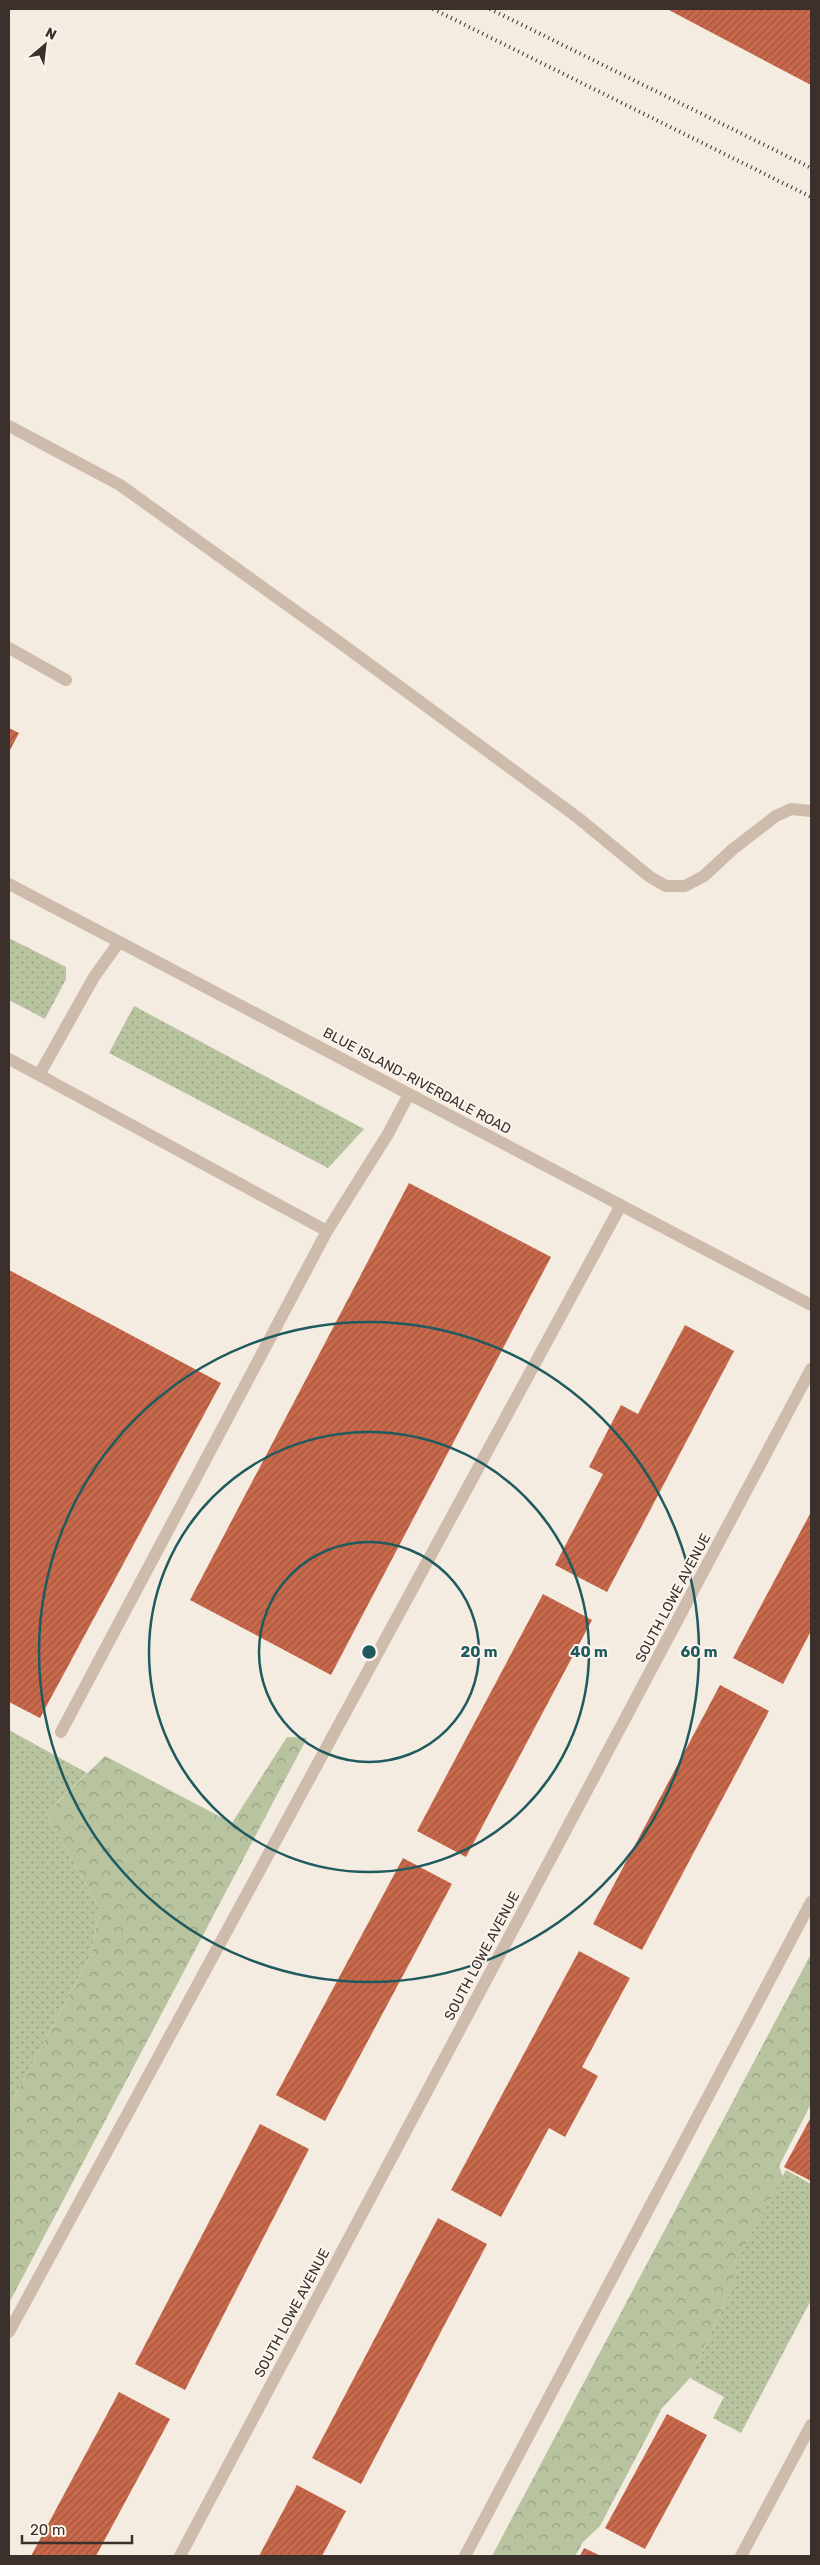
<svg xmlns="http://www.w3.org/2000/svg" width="820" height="2565" font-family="Rubik,sans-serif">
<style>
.grass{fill:url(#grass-dots)}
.forest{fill:url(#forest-crowns)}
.building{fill:url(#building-hatch)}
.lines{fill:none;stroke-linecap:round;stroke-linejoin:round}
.minor{stroke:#cdbbac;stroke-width:12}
.rail{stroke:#3b302b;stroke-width:4;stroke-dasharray:1 4;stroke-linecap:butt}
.ring{fill:none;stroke:#1f5a5e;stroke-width:2.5}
.labels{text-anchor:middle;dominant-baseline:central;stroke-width:4;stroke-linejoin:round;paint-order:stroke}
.street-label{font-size:14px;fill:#3b302b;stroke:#fbf5ee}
.centre{fill:#1f5a5e;stroke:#fbf5ee;stroke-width:2.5}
.ring-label{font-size:15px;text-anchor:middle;font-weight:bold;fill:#1f5a5e;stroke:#fbf5ee;stroke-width:4;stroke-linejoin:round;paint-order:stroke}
</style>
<defs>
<pattern id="grass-dots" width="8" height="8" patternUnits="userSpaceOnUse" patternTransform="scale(1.25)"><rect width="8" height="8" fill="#b8c4a0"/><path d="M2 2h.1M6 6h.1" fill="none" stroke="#97a083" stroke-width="1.8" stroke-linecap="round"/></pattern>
<pattern id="forest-crowns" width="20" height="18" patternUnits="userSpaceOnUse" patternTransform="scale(1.25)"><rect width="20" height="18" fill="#b8c4a0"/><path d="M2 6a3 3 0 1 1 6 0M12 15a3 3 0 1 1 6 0" fill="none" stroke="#97a083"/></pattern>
<pattern id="building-hatch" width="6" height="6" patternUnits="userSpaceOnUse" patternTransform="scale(1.25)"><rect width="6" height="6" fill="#c8694b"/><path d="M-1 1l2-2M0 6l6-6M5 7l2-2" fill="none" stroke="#a4573f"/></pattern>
</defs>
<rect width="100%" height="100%" fill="#f4ebe1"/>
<!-- grass -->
<path class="grass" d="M9,938L66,967V979L45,1019L9,1000Z
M134,1006L364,1129L328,1168L109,1053Z
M9,1730L87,1773L46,1814L99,1908L92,1953L9,2107Z
M786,2170L811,2184V2300L741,2433L713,2418L724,2397L690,2378L734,2283V2264Z"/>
<!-- forest -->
<path class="forest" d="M287,1737L307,1738L9,2303V2107L92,1953L99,1908L46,1814L105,1756L232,1823Z
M811,1954V2104L779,2166L783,2177L734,2264V2283L690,2378L662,2408L600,2526L583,2542L575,2556H492Z"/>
<!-- building -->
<path class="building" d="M667,9H811V85Z
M9,728L19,733L9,752Z
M409,1183L551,1257L331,1675L190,1600Z
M9,1270L221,1383L40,1718L9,1702Z
M685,1325L734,1351L607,1592L555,1565L603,1474L589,1467L621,1405L638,1414Z
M811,1512V1631L783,1684L733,1658Z
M543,1594L592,1620L466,1857L417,1831Z
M720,1685L769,1711L642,1950L593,1924Z
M403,1858L452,1884L325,2121L276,2095Z
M579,1951L630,1978L582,2067L598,2076L565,2137L549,2128L501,2217L451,2190Z
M811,2117V2181L784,2167Z
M260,2124L309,2149L185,2390L135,2364Z
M438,2218L487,2244L361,2484L312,2458Z
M119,2392L170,2419L96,2556H31Z
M667,2414L707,2435L645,2549L605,2528Z
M297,2485L346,2511L322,2556H259Z
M584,2548L601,2556H580Z"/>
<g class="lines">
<!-- minor -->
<path class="minor" d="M9,426L120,485L339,642L577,817L650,877L666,886H685L704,876L733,849L776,816L791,809L811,811
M9,648L66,680
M9,884L811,1305
M119,942L94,977L39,1075L327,1231L388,1134L409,1094
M9,1059L39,1075
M61,1732L327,1231
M9,2332L621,1205
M180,2556L811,1369
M465,2556L811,1902
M741,2556L811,2425"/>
<!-- rail -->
<path class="rail" d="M433,9L811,197
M490,9L811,168"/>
</g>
<!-- distance rings -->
<g class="ring">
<circle cx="369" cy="1652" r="110"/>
<circle cx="369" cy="1652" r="220"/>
<circle cx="369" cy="1652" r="330"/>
</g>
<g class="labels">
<!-- street labels -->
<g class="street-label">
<text transform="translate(417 1081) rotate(28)">BLUE ISLAND-RIVERDALE ROAD</text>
<text transform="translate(673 1598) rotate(-62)">SOUTH LOWE AVENUE</text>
<text transform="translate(482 1956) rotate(-62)">SOUTH LOWE AVENUE</text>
<text transform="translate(292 2313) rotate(-62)">SOUTH LOWE AVENUE</text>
</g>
</g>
<circle cx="369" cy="1652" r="8" class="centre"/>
<g class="ring-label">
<text x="479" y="1657">20 m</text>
<text x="589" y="1657">40 m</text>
<text x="699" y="1657">60 m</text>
</g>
<!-- border -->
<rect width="820" height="2565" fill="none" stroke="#3b302b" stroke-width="20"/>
<!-- north arrow -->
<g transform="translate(45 45) rotate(28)" stroke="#fbf5ee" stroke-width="4" paint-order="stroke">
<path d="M0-4L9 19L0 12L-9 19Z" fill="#3b302b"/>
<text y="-8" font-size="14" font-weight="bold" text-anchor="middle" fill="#3b302b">N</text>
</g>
<!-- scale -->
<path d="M22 2535v8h110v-8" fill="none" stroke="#3b302b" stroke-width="2.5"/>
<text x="30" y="2535" font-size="15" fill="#3b302b" stroke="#fbf5ee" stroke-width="4" paint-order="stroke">20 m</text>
</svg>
